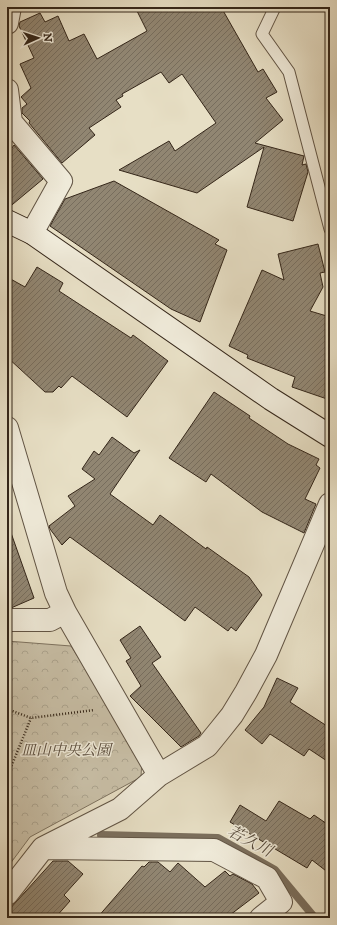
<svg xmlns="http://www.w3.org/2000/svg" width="337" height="925" font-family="'IM FELL DW Pica','Noto Serif JP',serif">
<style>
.park{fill:url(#park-crowns);stroke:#7e7360}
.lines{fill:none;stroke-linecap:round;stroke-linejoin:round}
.stream{stroke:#7b6f5d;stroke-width:8}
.building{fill:url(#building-hatch);stroke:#342619}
.lane-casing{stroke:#615444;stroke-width:13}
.street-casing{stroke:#615444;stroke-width:24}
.secondary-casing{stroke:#342619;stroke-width:24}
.path{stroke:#342619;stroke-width:2.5;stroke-dasharray:1 2;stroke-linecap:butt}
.lane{stroke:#efead9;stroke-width:11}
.street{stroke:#efead9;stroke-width:22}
.secondary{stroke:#efead9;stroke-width:22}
.labels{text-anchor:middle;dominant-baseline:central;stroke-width:3;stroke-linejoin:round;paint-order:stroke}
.park-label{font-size:15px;font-style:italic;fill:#594c3d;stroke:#efead9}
.water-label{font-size:16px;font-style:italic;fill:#574b3b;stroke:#efead9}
</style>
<defs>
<pattern id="park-crowns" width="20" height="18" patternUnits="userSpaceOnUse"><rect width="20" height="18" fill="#c9c0a8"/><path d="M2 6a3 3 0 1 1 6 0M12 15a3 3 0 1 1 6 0" fill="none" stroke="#ada590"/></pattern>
<pattern id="building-hatch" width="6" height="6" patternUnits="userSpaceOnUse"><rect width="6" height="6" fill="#918672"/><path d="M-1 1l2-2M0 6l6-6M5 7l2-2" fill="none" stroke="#776d5d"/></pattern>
</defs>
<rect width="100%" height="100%" fill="#e7dfc5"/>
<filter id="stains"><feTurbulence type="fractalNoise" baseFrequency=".005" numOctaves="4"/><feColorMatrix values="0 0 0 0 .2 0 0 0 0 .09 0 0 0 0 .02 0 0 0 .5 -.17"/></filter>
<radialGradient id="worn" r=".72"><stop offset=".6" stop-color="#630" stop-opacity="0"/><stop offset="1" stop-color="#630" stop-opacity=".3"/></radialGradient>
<!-- park -->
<path class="park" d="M7,641L71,646L142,758L141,777L30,837L7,868Z"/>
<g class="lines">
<!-- stream -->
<path class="stream" d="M101,835L218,838L275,870L315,918"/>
</g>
<!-- building -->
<path class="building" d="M135,7H221L258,72L263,69L277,92L266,98L283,120L255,143L304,156L302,165L306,164L308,172L293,221L247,207L264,147L197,193L119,170L169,141L175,151L216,123L182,74L169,83L161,72L122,94L123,96L116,100L121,107L89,128L95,135L62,163L29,123L30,121L22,113V108L27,104L21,97L31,88L20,64L34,58L19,26L20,22L40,13L45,22L58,16L69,41L84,34L97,59L147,31Z
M14,145L43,179L7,209V155Z
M114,181L219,240L215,244L227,250L200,322L171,309L50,226L65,199Z
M318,244L325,272L320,273L323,287L310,311L330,317V400L292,387L295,377L247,358L248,355L229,346L262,270L284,280L278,254Z
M37,267L63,283L59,291L131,338L133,335L168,361L127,417L72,376L61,388L59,386L53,392H45L7,357V277L25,287Z
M214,392L250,416L249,418L288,444L319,459L316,465L320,468L305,499L316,504L304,533L262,512L211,474L206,482L169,458Z
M112,437L134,453L140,450L110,494L153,525L160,515L206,549L207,547L249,577L262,595L236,631L231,627L228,631L195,607L185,621L70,537L62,545L50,529L49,526L75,506L68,496L95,479L82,469L94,451L99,455Z
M10,530L34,598L11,608H7V531Z
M140,626L161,657L152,663L201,733L199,736L181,747L130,696L141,686L126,661L131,658L120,640Z
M277,678L298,688L290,702L330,728V763L309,749L304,756L270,734L262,744L245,730L264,707Z
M279,801L310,819L314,815L330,826V874L312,860L307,868L230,822L240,805L266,821Z
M53,861H68L83,874L64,895L70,901L55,918H7V912Z
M149,862H158L170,872L178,863L205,887L225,871L230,876L233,874L252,884L259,893L226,918H97L142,866L144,867Z"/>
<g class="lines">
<defs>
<path id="lane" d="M275,7L262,34L289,72L330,229"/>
<path id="street" d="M7,23L10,7
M7,90L11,122L61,181L32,233
M7,428L56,593L65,612
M7,620H50L65,612L159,775
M46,848L214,850L267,878L281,902L261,918
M7,894L43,848L120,809L159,775L207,746L220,730L232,715L246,692L266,655L330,504"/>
<path id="secondary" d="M7,221L32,233L271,399L330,436"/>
</defs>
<!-- lane casing -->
<use href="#lane" class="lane-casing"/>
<!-- street casing -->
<use href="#street" class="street-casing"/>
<!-- secondary casing -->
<use href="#secondary" class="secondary-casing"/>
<!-- path -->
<path class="path" d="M7,709L31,718L94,710
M7,777L31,718"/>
<!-- lane -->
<use href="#lane" class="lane"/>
<!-- street -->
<use href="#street" class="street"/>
<!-- secondary -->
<use href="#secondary" class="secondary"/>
</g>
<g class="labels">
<!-- park labels -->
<g class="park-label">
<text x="66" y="750">皿山中央公園</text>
</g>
<!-- water labels -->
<g class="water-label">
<text transform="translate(250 841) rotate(28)">若久川</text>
</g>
</g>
<!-- margin -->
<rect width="337" height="925" fill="none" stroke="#e7dfc5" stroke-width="24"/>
<rect x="8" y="8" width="321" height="909" fill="none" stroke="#342619" stroke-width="2"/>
<rect x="12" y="12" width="313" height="901" fill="none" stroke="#342619"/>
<!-- north arrow -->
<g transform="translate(38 38) rotate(87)" stroke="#efead9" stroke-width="3" paint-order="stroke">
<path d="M0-3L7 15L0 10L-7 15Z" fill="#342619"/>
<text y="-6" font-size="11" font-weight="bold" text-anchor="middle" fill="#342619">N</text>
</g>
<rect width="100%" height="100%" filter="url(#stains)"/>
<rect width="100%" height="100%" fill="url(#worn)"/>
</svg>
